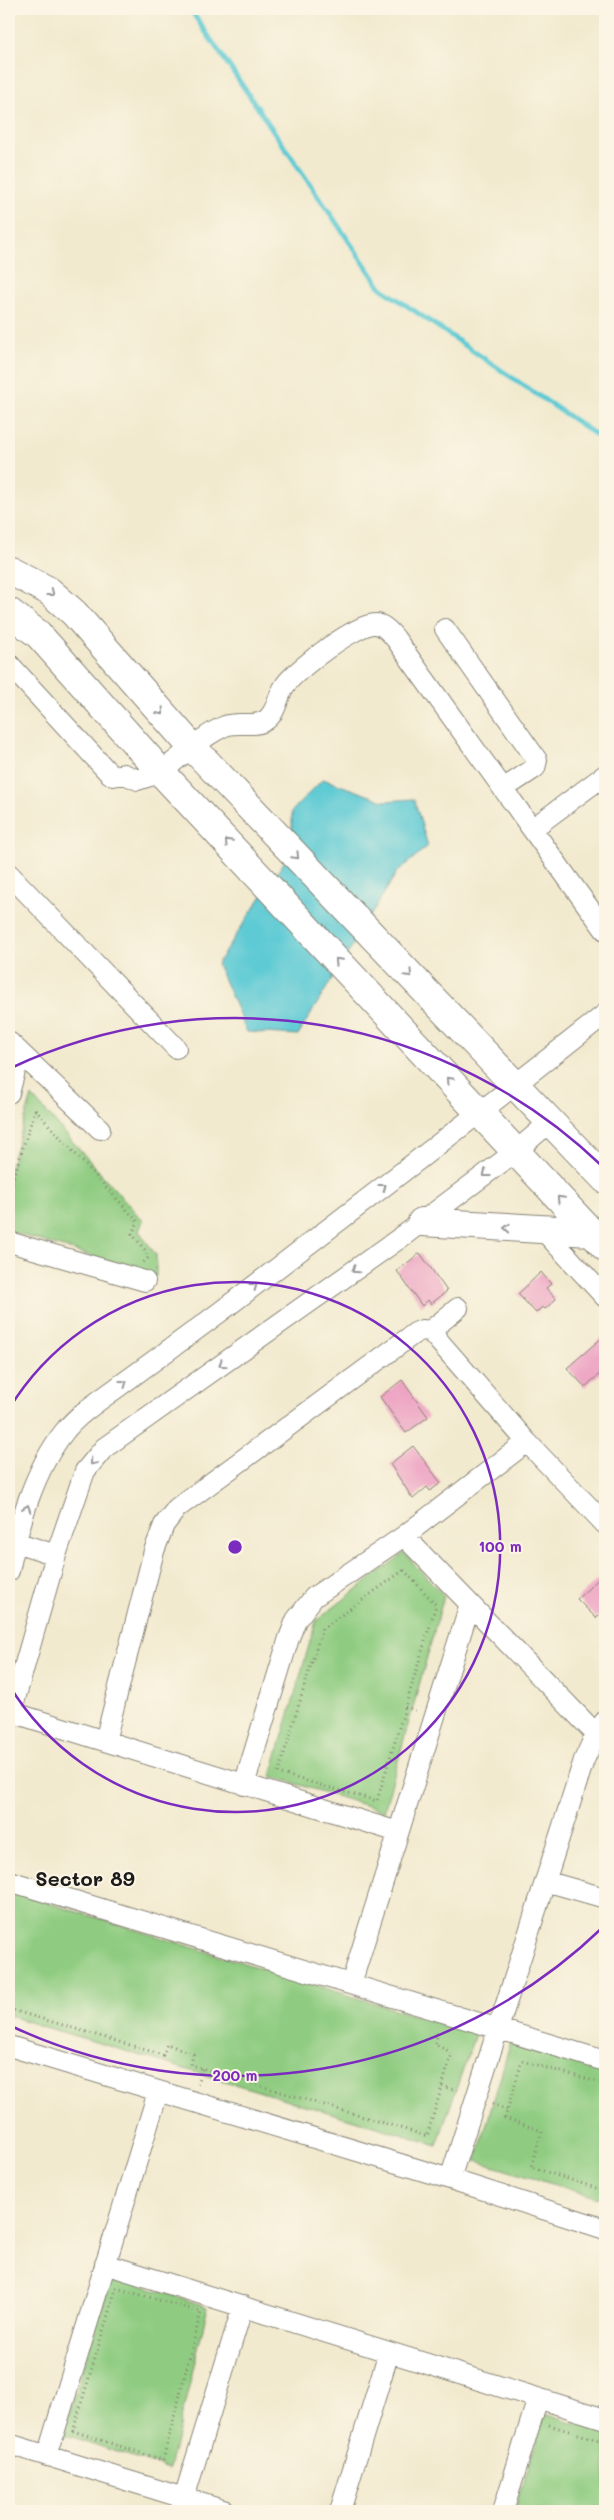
<svg xmlns="http://www.w3.org/2000/svg" width="614" height="2520" font-family="Mali,sans-serif">
<style>
.green{fill:#8fcc81;stroke:#56744e}
.water{fill:#5dcad4;stroke:#3c7378}
.lines{fill:none;stroke-linecap:round;stroke-linejoin:round}
.stream{stroke:#5dcad4;stroke-width:5}
.building{fill:#eda3c2}
.street-casing{stroke:#878376;stroke-width:22}
.secondary-casing{stroke:#878376;stroke-width:30}
.path{stroke:#878376;stroke-width:3;stroke-dasharray:1 4;stroke-linecap:butt}
.street{stroke:#fff;stroke-width:20}
.secondary{stroke:#fff;stroke-width:28}
.oneway{stroke:#999}
.ring{fill:none;stroke:#7b2cbf;stroke-width:2.5}
.labels{text-anchor:middle;dominant-baseline:central;stroke-width:4;stroke-linejoin:round;paint-order:stroke}
.district-label{font-size:20px;font-weight:bold;fill:#1c1c1c;stroke:#fcf5e5}
.centre{fill:#7b2cbf;stroke:#fcf5e5;stroke-width:2.5}
.ring-label{font-size:15px;text-anchor:middle;font-weight:bold;fill:#7b2cbf;stroke:#fcf5e5;stroke-width:4;stroke-linejoin:round;paint-order:stroke}
</style>
<rect width="100%" height="100%" fill="#fcf5e5"/>
<filter id="ink" filterUnits="userSpaceOnUse"><feTurbulence type="fractalNoise" baseFrequency=".02" numOctaves="2"/><feDisplacementMap in="SourceGraphic" scale="10" xChannelSelector="R" yChannelSelector="G"/><feConvolveMatrix kernelMatrix="1 2 1 2 8 2 1 2 1" color-interpolation-filters="sRGB"/></filter>
<filter id="wash" filterUnits="userSpaceOnUse"><feTurbulence type="fractalNoise" baseFrequency=".0096" numOctaves="4" result="noise"/><feDisplacementMap in="SourceGraphic" scale="20" xChannelSelector="R" yChannelSelector="G"/><feGaussianBlur stdDeviation="1.12" result="paint"/><feColorMatrix in="noise" values="0 0 0 0 0 0 0 0 0 0 0 0 0 0 0 0 0 1.4 0 .05"/><feComposite in="paint" operator="in"/></filter>
<g filter="url(#wash)">
<rect width="100%" height="100%" fill="#f2eacf"/>
<!-- green -->
<path class="green" d="M32,1096L143,1221L139,1231L156,1255V1276L9,1231V1171Z
M404,1553L444,1596L384,1811L271,1776L316,1621Z
M9,1891L475,2034L437,2145L9,2016Z
M512,2037L605,2066V2200L476,2161Z
M112,2275L208,2307L169,2469L63,2434Z
M545,2413L605,2433V2511H515Z"/>
<!-- water -->
<path class="water" d="M323,779L384,801L414,799L428,846L397,872L298,1035L247,1032L217,964L292,850V811Z"/>
<g class="lines">
<!-- stream -->
<path class="stream" d="M190,9L381,288L605,441"/>
</g>
<g id="blocks">
<!-- building -->
<path class="building" d="M420,1253L447,1291L431,1304L428,1300L422,1306L397,1271Z
M541,1272L551,1284L546,1288L556,1299L545,1309L542,1307L536,1313L518,1294Z
M605,1335V1369L585,1387L567,1368Z
M402,1380L428,1417L406,1433L380,1397Z
M413,1446L441,1483L430,1491L427,1487L413,1499L390,1464Z
M605,1573V1610L596,1618L577,1599Z"/>
</g>
</g>
<g filter="url(#ink)">
<use href="#blocks" fill-opacity="0" stroke="#878376" stroke-width="1"/>
<g class="lines">
<defs>
<path id="street" d="M445,629L537,760L535,768L503,789
M9,664L108,772L113,776L124,774L138,780C146,777 156,775 163,770C183,756 202,736 225,726C238,721 255,728 266,720C278,711 277,695 286,684C297,669 359,621 377,624C385,626 390,632 395,638L532,829
M605,775L532,829L605,930
M9,874L176,1048
M9,1042L100,1129
M9,1093L20,1053
M543,1230L605,1297
M9,1242L145,1281
M430,1331L527,1442L605,1524
M404,1536L596,1734
M9,1540L56,1555
M9,1571C19,1524 34,1470 64,1432C79,1413 102,1399 122,1384C155,1360 188,1336 220,1312C349,1213 478,1115 605,1014
M11,1712L398,1832
M9,1720L56,1555L85,1471L104,1448L407,1233L515,1152L551,1121
M105,1741L154,1551L164,1525L177,1508L415,1333L422,1330L430,1331L458,1308
M244,1785L289,1638L296,1620L314,1597L404,1536L527,1442
M9,1881L605,2061
M545,1881L605,1898
M351,1984L470,1604
M9,2046L450,2179L605,2229
M450,2179L584,1760L596,1734L605,1721
M105,2264L605,2419
M9,2444L226,2511
M47,2456L158,2092
M184,2498L243,2306
M340,2511L389,2352
M503,2511L538,2398"/>
<path id="secondary" d="M9,570L49,591L74,613L192,747L605,1179
M9,612L38,634L161,772L605,1247
M422,1222L590,1232"/>
</defs>
<!-- street casing -->
<use href="#street" class="street-casing"/>
<!-- secondary casing -->
<use href="#secondary" class="secondary-casing"/>
<!-- path -->
<path class="path" d="M9,1161L17,1165
M9,1191L35,1110L138,1222L132,1234L146,1251L148,1258L143,1263
M404,1570L436,1605L377,1801L278,1773L322,1629Z
M405,1707L419,1711
M9,2009L163,2055L167,2044L193,2054L191,2065L427,2136L452,2053L435,2044L438,2032L435,2031
M197,2084L202,2068
M605,2084L522,2061L505,2118L542,2131L531,2167L605,2191
M442,2086L461,2092
M492,2104L507,2110
M116,2288L201,2312L163,2460L73,2431Z
M549,2425L605,2442"/>
<!-- street -->
<use href="#street" class="street"/>
<!-- secondary -->
<use href="#secondary" class="secondary"/>
</g>
<!-- one-way arrows -->
<defs><path id="oneway-chevron" d="M-2-3.5L2.5 0L-2 3.5" fill="none" stroke-width="1.6" stroke-linecap="round" stroke-linejoin="round" transform="scale(1.25)"/></defs>
<g class="oneway">
<use href="#oneway-chevron" transform="translate(51 593) rotate(38)"/>
<use href="#oneway-chevron" transform="translate(161 712) rotate(49)"/>
<use href="#oneway-chevron" transform="translate(228 842) rotate(-133)"/>
<use href="#oneway-chevron" transform="translate(296 856) rotate(46)"/>
<use href="#oneway-chevron" transform="translate(338 961) rotate(-133)"/>
<use href="#oneway-chevron" transform="translate(409 974) rotate(46)"/>
<use href="#oneway-chevron" transform="translate(449 1080) rotate(-133)"/>
<use href="#oneway-chevron" transform="translate(486 1174) rotate(143)"/>
<use href="#oneway-chevron" transform="translate(383 1187) rotate(-37)"/>
<use href="#oneway-chevron" transform="translate(560 1199) rotate(-134)"/>
<use href="#oneway-chevron" transform="translate(507 1228) rotate(-176)"/>
<use href="#oneway-chevron" transform="translate(355 1270) rotate(145)"/>
<use href="#oneway-chevron" transform="translate(254 1286) rotate(-37)"/>
<use href="#oneway-chevron" transform="translate(222 1364) rotate(145)"/>
<use href="#oneway-chevron" transform="translate(124 1383) rotate(-36)"/>
<use href="#oneway-chevron" transform="translate(93 1462) rotate(130)"/>
<use href="#oneway-chevron" transform="translate(27 1508) rotate(-71)"/>
</g>
</g>
<!-- distance rings -->
<g class="ring">
<path d="M9 1409A265 265 0 1 1 9 1685"/>
<path d="M602 1928A529 529 0 0 1 11 2026M11 1068A529 529 0 0 1 602 1166"/>
</g>
<g class="labels">
<!-- district labels -->
<g class="district-label">
<text x="85" y="1878">Sector 89</text>
</g>
</g>
<circle cx="235" cy="1547" r="8" class="centre"/>
<g class="ring-label">
<text x="500" y="1552">100 m</text>
<text x="235" y="2081">200 m</text>
</g>
<!-- margin -->
<rect width="614" height="2520" fill="none" stroke="#fcf5e5" stroke-width="30"/>
</svg>
